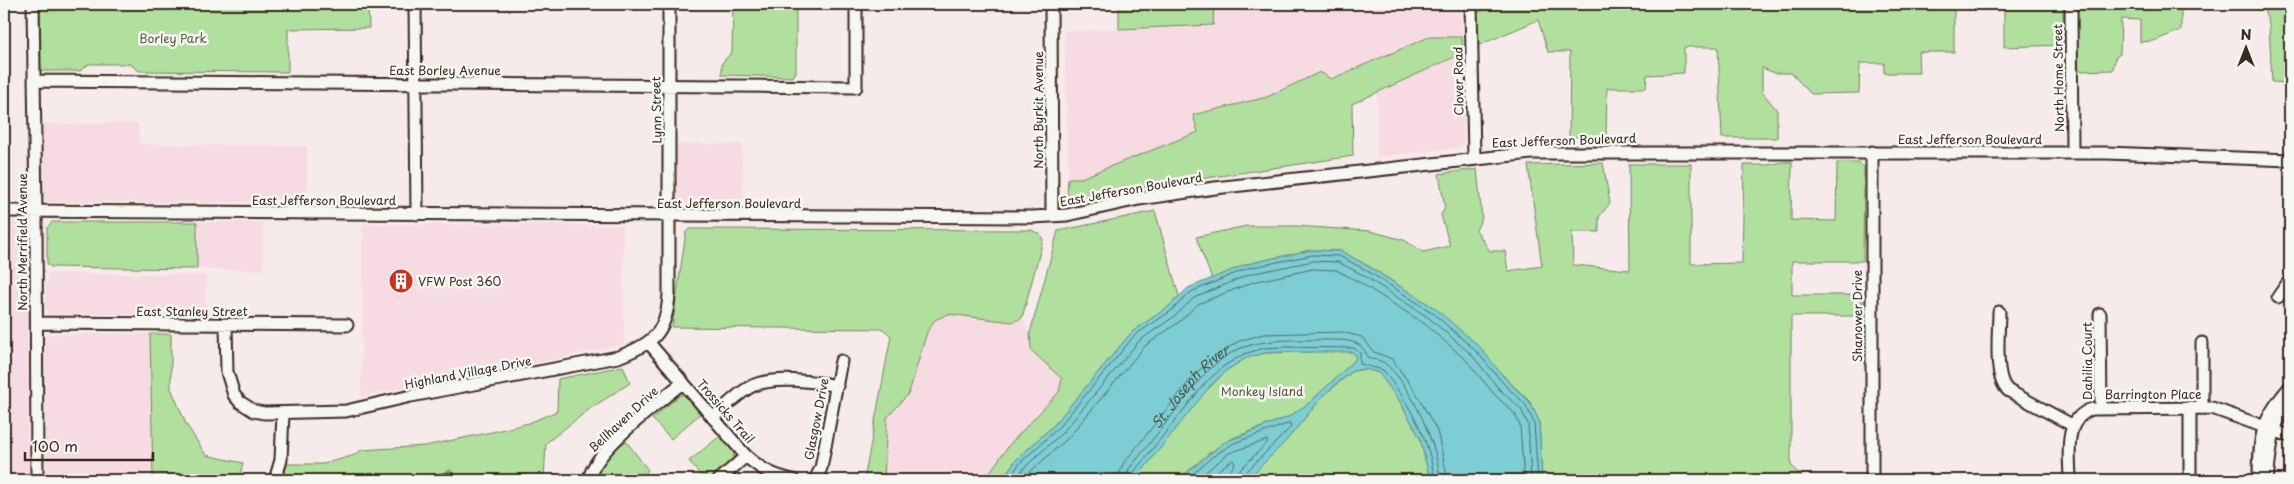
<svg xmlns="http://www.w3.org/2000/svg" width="2294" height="484" font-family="'Playpen Sans',sans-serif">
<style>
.built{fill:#f6dce2}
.green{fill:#b0df9e;stroke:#76845e}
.water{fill:#7ccdd4;stroke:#628c8b}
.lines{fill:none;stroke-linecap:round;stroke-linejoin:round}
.shore{stroke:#556b67;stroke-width:1}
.minor-casing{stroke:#3b2a1e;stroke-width:15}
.minor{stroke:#f6f6f2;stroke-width:11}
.labels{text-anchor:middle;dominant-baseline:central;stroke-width:5;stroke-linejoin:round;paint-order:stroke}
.park-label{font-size:12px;fill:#58573e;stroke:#f6f6f2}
.street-label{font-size:12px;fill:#3b2a1e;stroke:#f6f6f2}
.poi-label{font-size:12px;fill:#3b2a1e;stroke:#f6f6f2;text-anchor:start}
.water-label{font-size:14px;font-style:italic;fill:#4e5b55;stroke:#f6f6f2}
</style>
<rect width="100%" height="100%" fill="#f6eaeb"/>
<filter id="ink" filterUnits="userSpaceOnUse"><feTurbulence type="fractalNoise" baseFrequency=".02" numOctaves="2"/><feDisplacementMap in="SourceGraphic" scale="10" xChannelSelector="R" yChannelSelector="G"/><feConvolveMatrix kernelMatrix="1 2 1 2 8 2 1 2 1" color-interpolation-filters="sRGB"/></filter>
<g filter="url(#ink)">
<!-- built -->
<path class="built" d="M1214,4H1461L1462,37H1429L1331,79L1320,73L1267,97L1193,115L1198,132L1081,178H1068L1065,31L1212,25Z
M1477,4H1498L1477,13Z
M1463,53L1464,144L1458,148L1377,157V93Z
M138,123L139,144L307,146V202H47L44,199L41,195V124Z
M677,144H742L743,205H677Z
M4,221H22L29,226L28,480H4Z
M197,222H263V270L197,269Z
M363,224L623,225L624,344L533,364L408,386L361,397Z
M47,273L206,275V314H49L45,308Z
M948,314L1012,322L1022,318L1030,333L1031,350L1062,379L1059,392L1010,444L984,480H884L887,418L909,393L927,332L935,320Z
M49,334H150L153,480H46L45,337Z"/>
<!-- green -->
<path class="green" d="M40,4H368L369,28L288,29V72L139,71L130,64H89L80,71H41Z
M733,4H796V72L793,77L722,75V63L732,52Z
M1119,4H1214L1213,25L1119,29Z
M1498,4H1954V52H1918L1919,73H1884V63H1860L1859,93L1811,94L1791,73H1775L1762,68V92L1777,110V138H1722L1718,47H1684V73L1647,75L1646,88H1607L1606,136L1569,137L1570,52H1548L1538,20L1477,46V13Z
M2004,4H2063V45L2004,47Z
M2077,4H2181V30L2154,41L2140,42V20L2121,19L2120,54L2115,58L2113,70L2078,71Z
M2262,4H2290V83L2272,82L2269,24Z
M1429,37H1462L1463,53L1352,104L1353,156L1067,199L1068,178H1081L1198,132L1193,115L1267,97L1320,72L1331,79Z
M1783,162H1792L1791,220L1836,221L1837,163H1860L1864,167L1863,261H1792V295H1863V316H1791V465L1804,480H1542L1539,421L1530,402L1436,309L1368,266L1341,251L1311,250L1247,264L1212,279L1196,237L1246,226H1296L1370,231L1404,240L1423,252L1450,246L1441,215L1445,208L1439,174L1477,169L1482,218L1476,230L1490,251H1505L1508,271L1542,266L1528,165L1603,163L1610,203L1599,217V232H1572L1573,265L1630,270L1629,164H1691V264L1742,263L1744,165H1768Z
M1155,211L1179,296L1168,307L1132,332L1054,425L1016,460L1001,480H984L1010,444L1059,392L1062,379L1031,350L1030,333L1058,231Z
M52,222H197V269L51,267L47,264V228Z
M690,229L1031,230L1040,234L1043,240L1022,318L1012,322L948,314L935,320L927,332L909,393L887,418L884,480H864L891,336L883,329L672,327L686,232Z
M150,334H171V388L186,424L206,455L243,463L239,480H153Z
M1340,351L1352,352L1356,355L1355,360L1308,404L1288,417L1233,438L1209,453L1178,480H1135L1197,400L1227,370L1246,358L1265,353Z
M623,366L630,383L591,408L546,443L544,480H531L528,475L519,474L515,478L499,477L498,480H454L451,470L416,480H283L287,464H323L352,456L362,450L425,446L492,432L529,423L557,411L558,379Z
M1365,369L1379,373L1399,400L1420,438L1430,480H1244L1253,474L1285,442L1324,395L1353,371Z
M680,395H685L701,413L671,439L652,419Z
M720,436L734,452L733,459L708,480H704L689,461Z
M626,441L648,470L640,480H598C593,464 616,450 626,441Z"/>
<!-- water -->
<path class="water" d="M1311,250L1341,251L1368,266L1436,309L1480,347L1507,381L1530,402L1539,421L1542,480H1430L1420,438L1399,400L1379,373L1365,369L1353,371L1341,380L1324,395L1285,442L1253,474L1244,480H1178L1223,443L1288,417L1308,404L1355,360L1356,355L1352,352H1283L1265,353L1246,358L1227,370L1210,386L1135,480H1001L1016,460L1054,425L1132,332L1168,307L1188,288L1247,264Z"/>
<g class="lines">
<!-- shore -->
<g class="shore">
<path d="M1008,480L1020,463L1058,428L1135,335L1171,311L1191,292L1248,268L1312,255L1339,256L1366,270L1433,313L1476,351L1504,384L1526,405L1534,423L1538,480"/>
<path d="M1015,480L1025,467L1063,432L1140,340L1175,316L1194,298L1250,274L1313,261L1338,262L1363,275L1429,318L1472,355L1499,389L1521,409L1528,424L1531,480"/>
<path d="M1024,480L1030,472L1068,438L1145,346L1179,322L1198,304L1253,282L1313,269L1336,270L1359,282L1425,324L1466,360L1494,394L1515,414L1520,426L1524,480"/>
<path id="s1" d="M1117,480L1123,464L1195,374L1215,356L1239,341L1264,334L1342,332L1362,337L1374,352L1392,359L1415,391L1437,431L1448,480"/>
<path d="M1125,480L1129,469C1141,454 1153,439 1165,424C1187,397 1209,359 1244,347C1271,338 1300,340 1328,340C1346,340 1362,339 1368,358C1374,360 1382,360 1386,364C1411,385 1439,448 1440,480"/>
<path d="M1131,480L1134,472L1206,382L1224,366L1244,354L1264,348L1282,347L1354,348L1360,353V364L1383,370C1408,402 1431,439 1434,480"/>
<path d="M1186,480L1212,457L1234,443L1290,423L1291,427L1243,475L1242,480"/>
<path d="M1196,480L1229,453L1267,440V443L1239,471L1235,480"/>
<path d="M1208,480L1221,468L1233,460L1235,464L1229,472L1228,480"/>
</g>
<defs>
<path id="minor" d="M33,4L36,212L37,480
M415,4L417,214
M1051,4L1052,216
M1471,4L1474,158
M2071,4L2072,152
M34,81L856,87V4
M1872,152V480
M4,211L1033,217L1067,215L1139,199L1215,188L1532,153H2107L2290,160
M2278,297L2290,280
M1999,312C1999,332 1993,380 2009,391L2072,425
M2100,314L2101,408
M37,323L347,325
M226,325L227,372L234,395L240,402L254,411L264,413L346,411L411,396L618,357C653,344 667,332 669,294V4
M649,343L746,456C762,470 773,476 793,480
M2190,407V480
M2202,407V343
M713,418C725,407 738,393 752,386C773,376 814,381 837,386
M275,480L281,460L283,413
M446,480L449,479
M589,480C593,450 659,403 683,382
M719,480L746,456
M815,480L821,468L841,361
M2070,480C2070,456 2062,419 2092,409L2212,408L2290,436
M2259,480C2259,437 2261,420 2290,387
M2267,480C2271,450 2270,426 2290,401"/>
</defs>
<!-- minor casing -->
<use href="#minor" class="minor-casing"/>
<!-- minor -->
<use href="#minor" class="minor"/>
</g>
</g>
<!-- icons -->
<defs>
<symbol id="building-disc" viewBox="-11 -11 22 22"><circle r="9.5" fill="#c8321e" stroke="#f6f6f2"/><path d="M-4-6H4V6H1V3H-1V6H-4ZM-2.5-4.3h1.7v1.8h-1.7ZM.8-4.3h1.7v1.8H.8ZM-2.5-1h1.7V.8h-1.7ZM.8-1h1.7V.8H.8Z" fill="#fff"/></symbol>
</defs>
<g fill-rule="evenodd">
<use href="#building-disc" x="387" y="267" width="28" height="28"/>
</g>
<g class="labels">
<!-- park labels -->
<g class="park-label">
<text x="173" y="38">Borley Park</text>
<text x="1262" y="391">Monkey Island</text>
</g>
<!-- street labels -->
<g class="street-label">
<text x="445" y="70">East Borley Avenue</text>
<text transform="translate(2058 78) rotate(-91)">North Home Street</text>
<text transform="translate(1458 81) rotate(-91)">Clover Road</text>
<text transform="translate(656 110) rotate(-91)">Lynn Street</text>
<text transform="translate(1038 110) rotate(-90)">North Byrkit Avenue</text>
<text x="1970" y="139">East Jefferson Boulevard</text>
<text transform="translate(1564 140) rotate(-2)">East Jefferson Boulevard</text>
<text transform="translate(1131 189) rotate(-10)">East Jefferson Boulevard</text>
<text x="324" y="200">East Jefferson Boulevard</text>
<text x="729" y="203">East Jefferson Boulevard</text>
<text transform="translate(22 242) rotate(-90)">North Merrifield Avenue</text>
<text x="192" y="311">East Stanley Street</text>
<text transform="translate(1857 316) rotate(-90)">Shanower Drive</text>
<text transform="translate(2087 361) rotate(-90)">Dahilia Court</text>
<text transform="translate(468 372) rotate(-11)">Highland Village Drive</text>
<text x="2153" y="394">Barrington Place</text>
<text transform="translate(726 411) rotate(49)">Trossicks Trail</text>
<text transform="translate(623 419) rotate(-43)">Bellhaven Drive</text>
<text transform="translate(816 419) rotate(-79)">Glasgow Drive</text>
</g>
<!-- poi labels -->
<g class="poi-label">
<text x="418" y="281">VFW Post 360</text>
</g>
<!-- water labels -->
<g class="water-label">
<text stroke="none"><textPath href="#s1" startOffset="120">St. Joseph River</textPath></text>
</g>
</g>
<!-- margin -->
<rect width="2294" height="484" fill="none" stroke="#f6f6f2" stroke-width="20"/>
<rect x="10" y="10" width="2274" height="464" fill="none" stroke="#3b2a1e" stroke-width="2" filter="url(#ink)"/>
<!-- north arrow -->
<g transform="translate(2246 48)" stroke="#f6f6f2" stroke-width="4" paint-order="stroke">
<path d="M0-4L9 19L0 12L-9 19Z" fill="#3b2a1e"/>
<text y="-8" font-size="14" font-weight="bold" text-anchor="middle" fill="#3b2a1e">N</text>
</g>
<!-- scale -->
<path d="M25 452v8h128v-8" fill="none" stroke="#3b2a1e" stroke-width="2.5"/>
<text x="32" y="452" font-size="15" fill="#3b2a1e" stroke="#f6f6f2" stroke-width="4" paint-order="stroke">100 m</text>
</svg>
